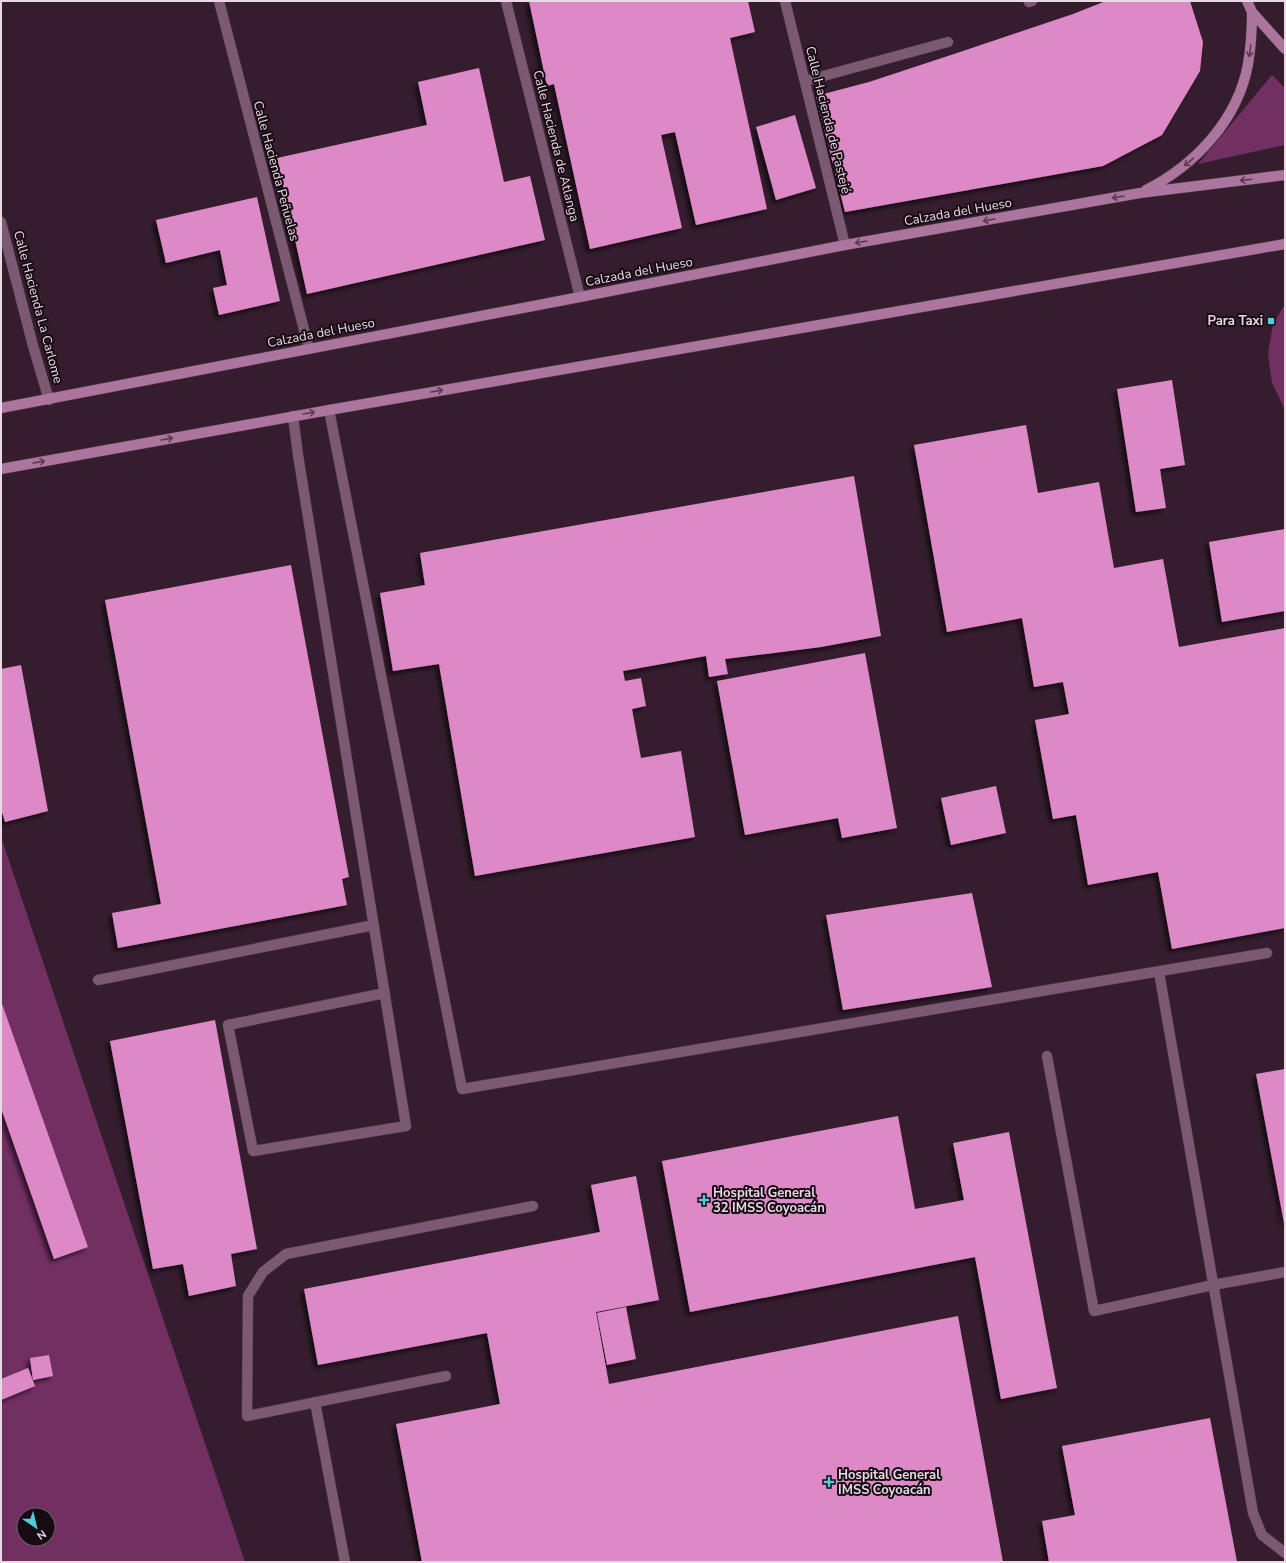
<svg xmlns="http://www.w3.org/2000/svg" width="1286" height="1563" font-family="'Nunito Sans',sans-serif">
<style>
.green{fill:#722f62;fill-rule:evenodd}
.building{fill:#dd89c7;filter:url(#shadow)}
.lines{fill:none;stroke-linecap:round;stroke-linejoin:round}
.service-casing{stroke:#523b4b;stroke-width:11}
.minor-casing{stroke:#523b4b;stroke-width:11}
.secondary-casing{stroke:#523b4b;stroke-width:11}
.service{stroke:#7c5972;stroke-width:10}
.minor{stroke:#7c5972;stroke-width:10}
.secondary{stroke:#ac759d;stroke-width:10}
.oneway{stroke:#5a3b51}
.poi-dot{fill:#52ccd6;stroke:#160b13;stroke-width:1.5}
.labels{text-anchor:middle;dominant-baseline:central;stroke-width:4;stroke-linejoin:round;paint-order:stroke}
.street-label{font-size:13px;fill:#ead9e5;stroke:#160b13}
.poi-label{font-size:13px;font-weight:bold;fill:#ead9e5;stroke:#160b13;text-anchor:start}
</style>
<defs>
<filter id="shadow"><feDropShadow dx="-3.5" dy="3.5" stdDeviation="2" flood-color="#0009"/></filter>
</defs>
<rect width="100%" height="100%" fill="#351d2e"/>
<!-- green -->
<path class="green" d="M1272,75L1285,88V145L1198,164Z
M1285,304V410L1272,383L1268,354L1273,324Z
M1,837L245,1562H1ZM24,1515H48V1539H24Z"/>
<!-- building -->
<path class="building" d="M529,1H748L755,32L730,38L767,209L696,225L675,132L661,135L682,228L590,249L554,84L547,86Z
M1106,1H1190L1203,42L1200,71L1162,135L1103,166L845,212L816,96L869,82L960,52L1073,14Z
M479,68L504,182L530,176L545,240L307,294L277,158L427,125L418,82Z
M795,115L816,188L776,200L756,127Z
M257,197L280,301L219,315L213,288L227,285L220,250L166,263L156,220Z
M1172,380L1185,465L1160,469L1166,508L1136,512L1117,389Z
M1026,425L1038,493L1099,482L1114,568L1163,559L1179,647L1285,628V928L1172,949L1158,872L1088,885L1076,815L1053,819L1035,720L1069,714L1063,682L1034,687L1022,618L947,632L914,445Z
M854,476L881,636L821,647L725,659L728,674L709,677L706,656L623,671L625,681L641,678L646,706L632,709L641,758L681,751L695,837L475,876L439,664L393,671L380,593L425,585L420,553Z
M1285,529V611L1222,622L1209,542Z
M291,565L349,877L342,879L347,905L118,948L112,913L161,904L105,600Z
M865,653L897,828L842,838L838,818L745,835L717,681Z
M21,665L48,811L5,822L1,809V669Z
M996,786L1006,833L951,845L941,798Z
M972,893L992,987L843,1010L826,915Z
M1,1001L88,1247L54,1259L1,1108Z
M215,1020L257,1249L231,1254L236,1286L189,1296L183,1264L153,1269L110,1041Z
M1285,1069V1223H1284L1256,1074Z
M898,1116L915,1209L964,1200L953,1143L1009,1132L1057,1388L1001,1399L975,1257L690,1312L662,1161Z
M636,1176L659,1300L596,1312L609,1384L958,1316L1003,1562H422L396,1424L500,1404L487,1333L318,1365L304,1289L600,1232L591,1185Z
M626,1307L636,1359L607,1365L597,1313Z
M49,1355L53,1376L33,1380L30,1358Z
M28,1368L35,1386L1,1400V1379Z
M1210,1418L1237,1562H1049L1042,1521L1075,1515L1062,1446Z"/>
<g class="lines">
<defs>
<path id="service" d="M1029,2L1032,1
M329,410L462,1089L1267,953
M293,416L298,455L406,1126L253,1151L228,1025L385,993
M1159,972L1253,1513L1262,1535L1285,1553
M98,980L374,925
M1047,1056L1094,1311L1213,1285L1285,1272
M446,1376L247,1416L248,1296L263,1272L286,1254L533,1206
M315,1402L345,1562"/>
<path id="minor" d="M219,1L309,349
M506,1L580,297
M785,1L845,245
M805,81L948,42
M1,222L33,346L49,400"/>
<path id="secondary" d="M1247,1L1252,12L1285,49
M1146,190C1195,165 1238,120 1248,64C1251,47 1252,30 1252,12
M1,408L580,297L845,245L1140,193L1285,175
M1,469L329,410L1285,244"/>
</defs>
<!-- service casing -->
<use href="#service" class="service-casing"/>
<!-- minor casing -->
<use href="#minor" class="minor-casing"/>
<!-- secondary casing -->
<use href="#secondary" class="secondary-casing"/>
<!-- service -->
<use href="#service" class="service"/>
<!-- minor -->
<use href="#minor" class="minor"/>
<!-- secondary -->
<use href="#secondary" class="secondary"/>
</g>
<!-- one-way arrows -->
<defs><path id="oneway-shaft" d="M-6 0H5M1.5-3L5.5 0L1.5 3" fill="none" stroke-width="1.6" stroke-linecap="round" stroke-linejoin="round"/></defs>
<g class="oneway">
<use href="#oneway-shaft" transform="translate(1250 51) rotate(98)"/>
<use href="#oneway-shaft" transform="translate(1189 162) rotate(140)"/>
<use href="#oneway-shaft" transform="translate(1246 180) rotate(173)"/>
<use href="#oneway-shaft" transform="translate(1118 197) rotate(170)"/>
<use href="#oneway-shaft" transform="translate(989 220) rotate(170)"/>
<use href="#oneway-shaft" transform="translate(861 242) rotate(170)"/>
<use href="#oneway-shaft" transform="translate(437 391) rotate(-10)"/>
<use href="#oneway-shaft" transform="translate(309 413) rotate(-10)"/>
<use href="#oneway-shaft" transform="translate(167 439) rotate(-10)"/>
<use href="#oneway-shaft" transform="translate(39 462) rotate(-10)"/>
</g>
<!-- markers -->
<g class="poi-dot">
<rect x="1267" y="317" width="8" height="8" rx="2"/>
<path d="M702 1194h4v4h4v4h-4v4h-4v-4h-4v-4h4z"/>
<path d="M827 1476h4v4h4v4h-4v4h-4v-4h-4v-4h4z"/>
</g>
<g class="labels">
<!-- street labels -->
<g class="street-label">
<text transform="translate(828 120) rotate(76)">Calle Hacienda de Pastejé</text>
<text transform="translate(556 146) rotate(76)">Calle Hacienda de Atlanga</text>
<text transform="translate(276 171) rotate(75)">Calle Hacienda Peñuelas</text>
<text transform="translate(958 212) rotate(-10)">Calzada del Hueso</text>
<text transform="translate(639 272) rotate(-11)">Calzada del Hueso</text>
<text transform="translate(38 307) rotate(75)">Calle Hacienda La Carlome</text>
<text transform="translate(321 333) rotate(-11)">Calzada del Hueso</text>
</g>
<!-- poi labels -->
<g class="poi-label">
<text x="1263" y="321" text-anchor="end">Para Taxi</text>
<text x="713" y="1193">Hospital General<tspan x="713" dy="15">32 IMSS Coyoacán</tspan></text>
<text x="838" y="1475">Hospital General<tspan x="838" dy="15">IMSS Coyoacán</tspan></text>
</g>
</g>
<!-- border -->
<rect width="1286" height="1563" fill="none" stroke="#ead9e5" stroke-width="4"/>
<!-- north arrow -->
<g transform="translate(36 1527) rotate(145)"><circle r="19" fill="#160b13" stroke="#6b5d67"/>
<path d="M0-3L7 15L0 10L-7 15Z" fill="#52ccd6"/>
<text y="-6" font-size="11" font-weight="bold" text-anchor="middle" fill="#ead9e5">N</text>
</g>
</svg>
